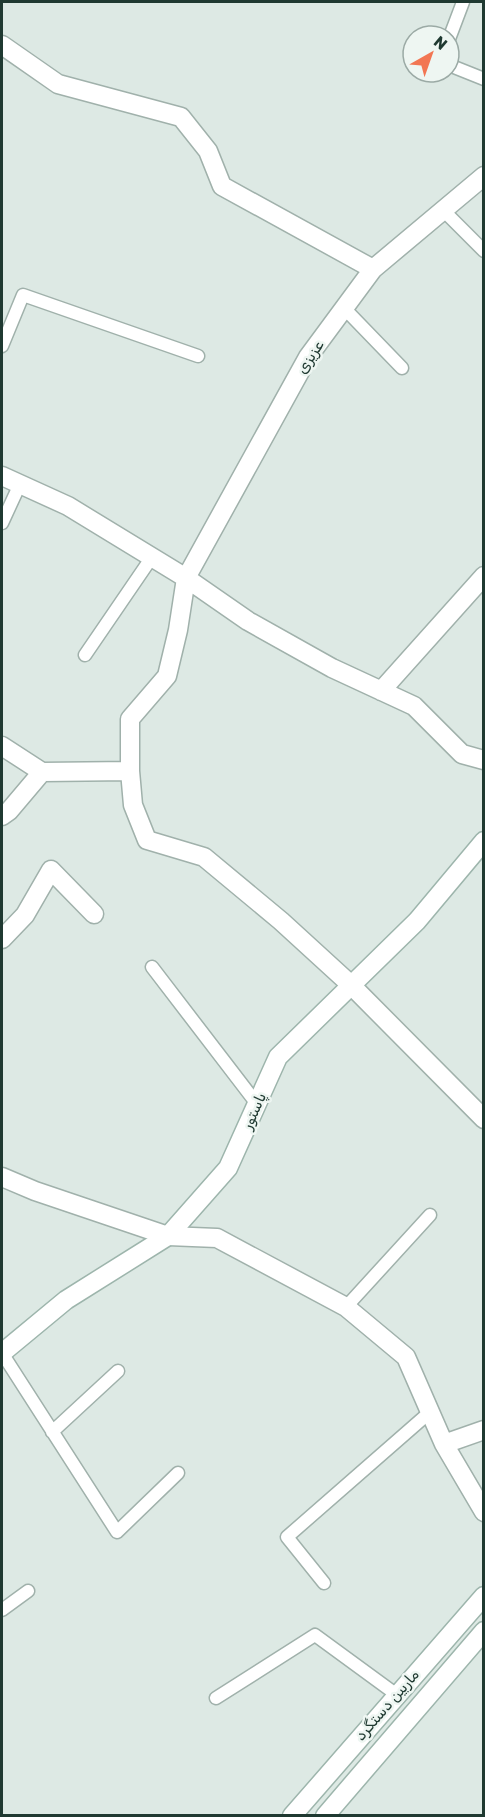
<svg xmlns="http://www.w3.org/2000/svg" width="485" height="1817" font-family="Rubik,'Noto Naskh Arabic',sans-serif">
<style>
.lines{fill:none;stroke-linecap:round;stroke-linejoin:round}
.lane-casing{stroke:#a0b1ab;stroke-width:15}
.street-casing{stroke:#a0b1ab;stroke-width:21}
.secondary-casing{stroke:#9db5ac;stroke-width:21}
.lane{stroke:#fff;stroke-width:12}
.street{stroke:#fff;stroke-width:18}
.secondary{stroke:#fff;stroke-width:18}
.labels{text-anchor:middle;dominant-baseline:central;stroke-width:5;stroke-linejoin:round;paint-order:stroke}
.street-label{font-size:15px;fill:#1f3931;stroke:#eef6f2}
</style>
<rect width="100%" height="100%" fill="#dde9e4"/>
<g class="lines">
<defs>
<path id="lane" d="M449,39L463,2
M449,65L484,79
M443,210L484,251
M344,308L402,368
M2,346L23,295L198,356
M2,523L20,484
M85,655L152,557
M152,967L257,1104
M346,1307L430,1215
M2,1353L117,1532L178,1473
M52,1432L118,1371
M324,1583L287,1537L430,1412
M2,1610L28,1591
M216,1698L315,1635L397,1695"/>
<path id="street" d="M2,45L58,84L181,117L208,151L222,186L373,269
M484,176L373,269L308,357L186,578L178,630L167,676L130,719V771L133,805L147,840L204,857L281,921L351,985L484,1119
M2,476L68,506L186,578L248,621L332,668L414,706L462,754L484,760
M381,691L484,576
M2,746L42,772L130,771
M2,816L9,811L42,772
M2,939L25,915L51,870L94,914
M2,1177L35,1191L168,1236L217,1238L346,1307L406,1357L444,1444L484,1512
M444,1444L484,1430"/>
<path id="secondary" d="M2,1353L66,1300L168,1236L228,1168L278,1057L417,921L484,841
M292,1816L484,1596
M325,1816L484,1631"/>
</defs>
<!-- lane casing -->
<use href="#lane" class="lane-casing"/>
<!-- street casing -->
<use href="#street" class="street-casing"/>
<!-- secondary casing -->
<use href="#secondary" class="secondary-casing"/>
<!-- lane -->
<use href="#lane" class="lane"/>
<!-- street -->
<use href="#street" class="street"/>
<!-- secondary -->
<use href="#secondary" class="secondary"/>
</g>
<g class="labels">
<!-- street labels -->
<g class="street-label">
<text transform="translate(310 357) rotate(-57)">عزیزی</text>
<text transform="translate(254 1111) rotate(-66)">پاستور</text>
<text transform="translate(387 1705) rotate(-49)">ماربین دستگرد</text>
</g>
</g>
<!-- border -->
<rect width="485" height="1817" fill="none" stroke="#1f3931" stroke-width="6"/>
<!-- north arrow -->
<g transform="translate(431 54) rotate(40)"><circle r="28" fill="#eef6f2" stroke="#9baaa5" stroke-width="1.5"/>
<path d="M0-4.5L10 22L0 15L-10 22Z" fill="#f27653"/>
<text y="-9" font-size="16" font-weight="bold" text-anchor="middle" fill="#1f3931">N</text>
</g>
</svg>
